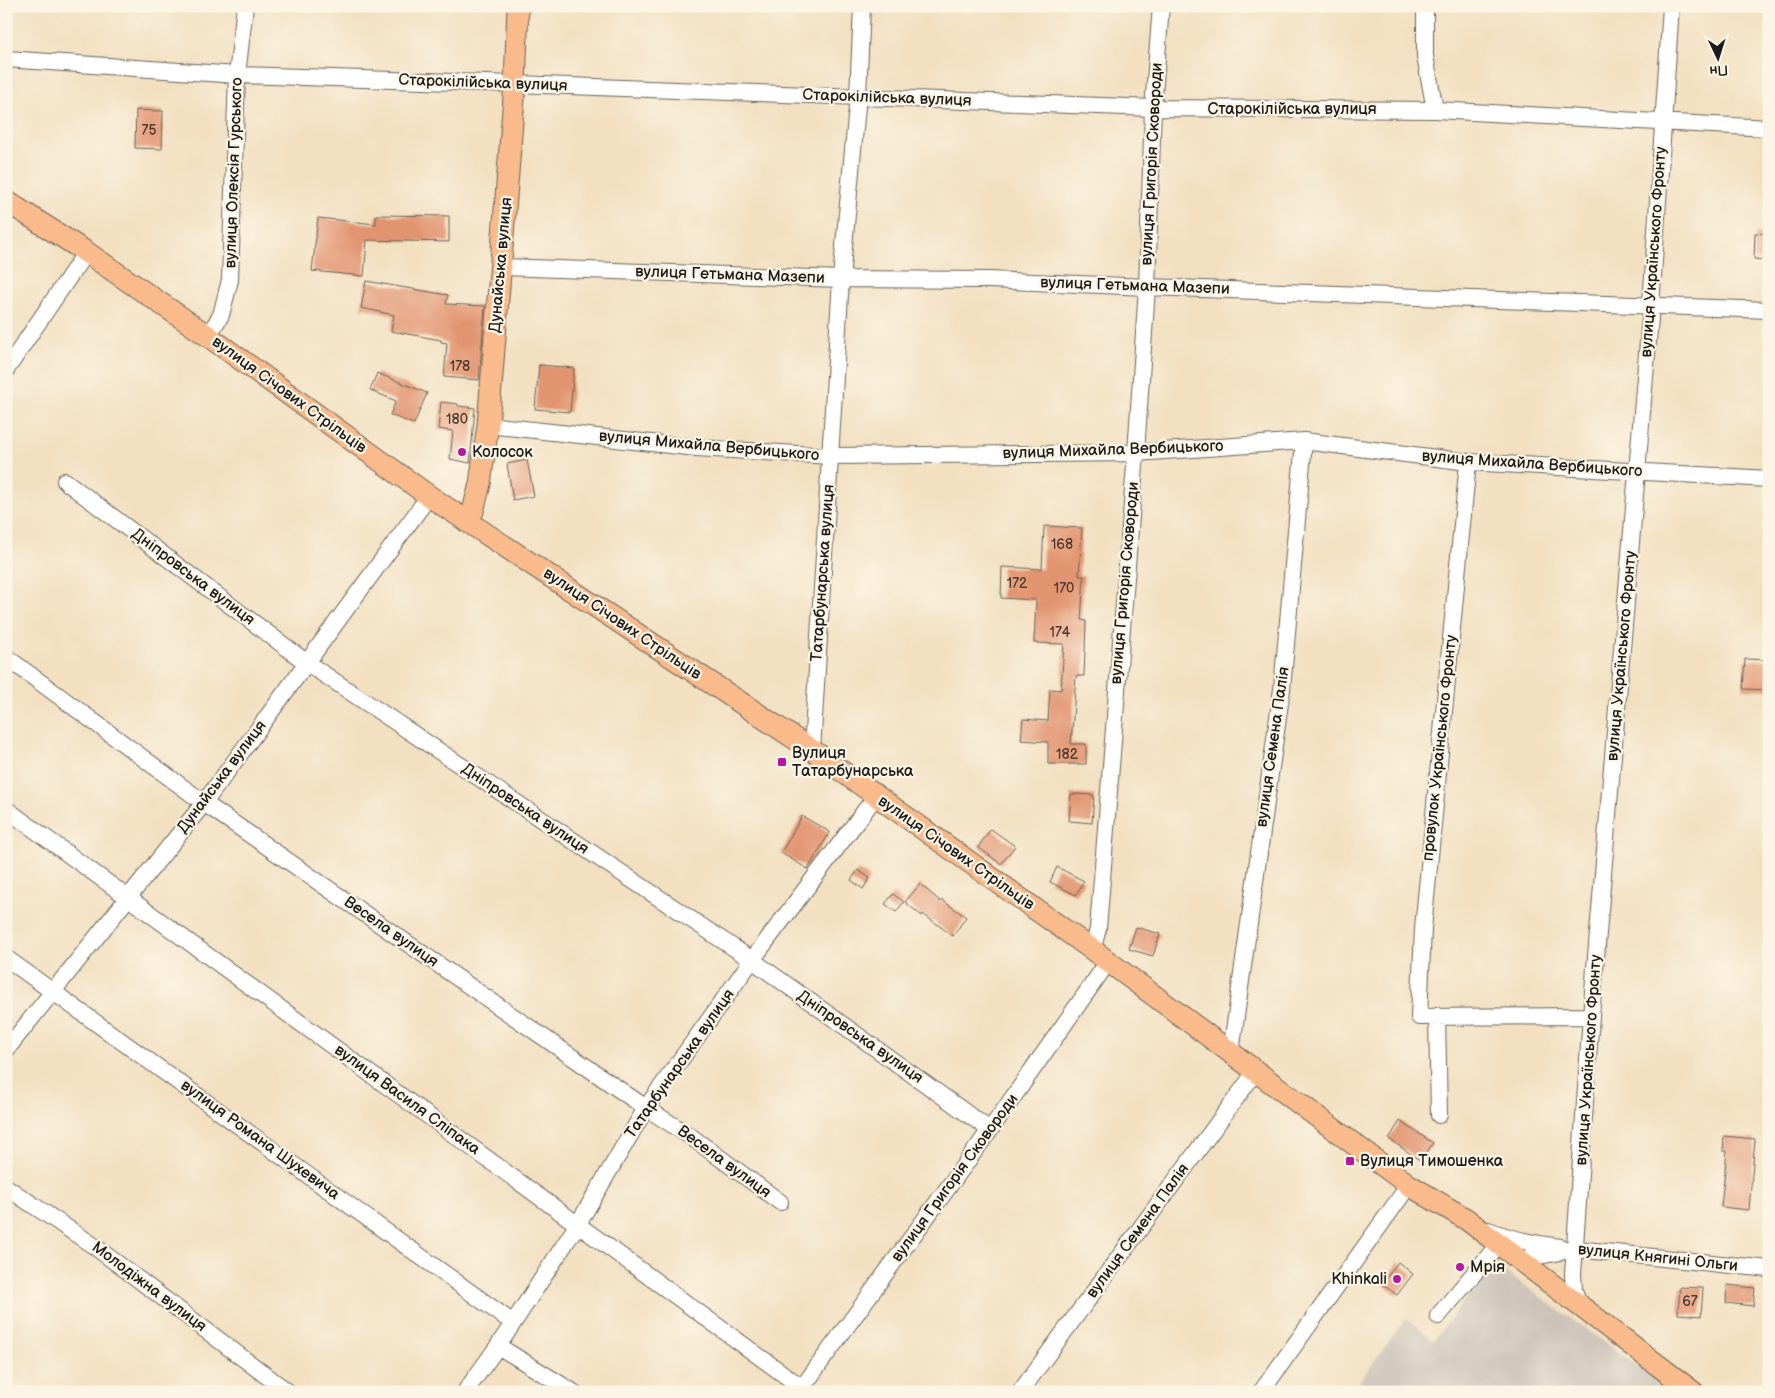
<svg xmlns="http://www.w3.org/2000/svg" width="1775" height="1398" font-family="'Balsamiq Sans',sans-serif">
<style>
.industrial{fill:#ccc2b9}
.building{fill:#e2946f}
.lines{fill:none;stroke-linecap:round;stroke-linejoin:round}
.minor-casing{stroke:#676156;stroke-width:18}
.major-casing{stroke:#676156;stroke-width:23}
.minor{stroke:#fff;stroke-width:16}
.major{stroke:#fabb8c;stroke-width:21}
.poi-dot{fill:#b5179e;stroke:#fcf5e5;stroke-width:2}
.labels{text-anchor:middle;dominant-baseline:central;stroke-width:4.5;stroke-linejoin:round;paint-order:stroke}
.number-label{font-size:14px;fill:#4e3a31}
.street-label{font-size:16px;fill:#1c1c1c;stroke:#fcf5e5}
.poi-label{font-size:16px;fill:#1c1c1c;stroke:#fcf5e5;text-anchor:start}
</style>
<rect width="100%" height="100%" fill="#fcf5e5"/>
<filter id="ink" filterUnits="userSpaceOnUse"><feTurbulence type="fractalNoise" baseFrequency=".02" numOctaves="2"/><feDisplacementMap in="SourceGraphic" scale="10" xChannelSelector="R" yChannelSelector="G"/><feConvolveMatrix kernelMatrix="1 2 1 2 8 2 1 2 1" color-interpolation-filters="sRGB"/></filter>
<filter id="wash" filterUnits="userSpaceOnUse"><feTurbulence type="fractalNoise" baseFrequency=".0096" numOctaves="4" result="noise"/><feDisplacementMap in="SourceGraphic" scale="20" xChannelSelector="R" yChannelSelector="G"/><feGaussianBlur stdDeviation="1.12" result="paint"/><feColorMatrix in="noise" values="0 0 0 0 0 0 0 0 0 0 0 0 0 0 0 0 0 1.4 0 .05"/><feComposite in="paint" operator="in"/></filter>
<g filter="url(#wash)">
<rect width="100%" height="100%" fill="#f2e0c1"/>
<!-- industrial -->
<path class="industrial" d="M1493,1263L1659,1381L1651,1390L1653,1392H1352L1406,1318L1434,1340Z"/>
<g id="blocks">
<!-- building -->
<path class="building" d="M136,110L163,111L162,149L135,148Z
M376,215L449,216V242L367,240L364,276L312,271L318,218L376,224Z
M1755,233L1769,234V260L1754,259Z
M366,281L448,295L446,304L485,306L479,380L444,377L447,343L441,342V340L391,331L394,315L361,308Z
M539,365L574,368L570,412L535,409Z
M377,373L427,393L414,424L390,415L396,401L370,390Z
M441,402L458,404V406L475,408L470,463L450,459L453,431L438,429Z
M527,460L534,496L513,500L507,464Z
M1044,526L1082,528L1079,576H1084L1081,620L1086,621L1085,651L1084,676H1076L1071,744H1086V764H1048V742L1021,740L1023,719L1048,721L1050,689L1061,690L1064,644L1034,643L1036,600L1001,598L1002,567L1042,569Z
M1745,659L1769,660V690L1743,689Z
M1071,794L1094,795L1092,823L1069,821Z
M802,816L830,832L808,869L781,853Z
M991,829L1015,846L1001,864L978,847Z
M1057,867L1084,881L1076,895L1050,882Z
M858,870L870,878L863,889L851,880Z
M920,884L941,902L942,900L966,917L953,936L923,914L922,916L905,902Z
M893,894L904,902L896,912L885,904Z
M1136,927L1160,934L1153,956L1129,949Z
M1400,1121L1433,1143L1421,1161L1389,1139Z
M1724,1136L1755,1139L1749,1210L1721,1207L1727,1151H1723Z
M1398,1262L1413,1274L1397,1295L1382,1284Z
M1727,1285L1755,1288L1753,1306L1726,1303Z
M1680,1287L1703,1288L1701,1316L1678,1314Z"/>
</g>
</g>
<g filter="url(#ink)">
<use href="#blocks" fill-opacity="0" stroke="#676156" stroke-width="1"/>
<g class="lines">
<defs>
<path id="minor" d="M1425,6V56L1435,110
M6,59L237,75L515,84L1153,108L1435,110L1769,128
M502,267L841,279L989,280L1147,287L1769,310
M208,336L221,315L230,280L237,75L245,6
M6,370L86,252
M488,425L697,448L831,456L1136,453L1304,441L1468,462L1769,479
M1468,462L1423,929L1419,1017L1591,1016
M65,481L307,663L752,960L990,1130
M6,657L204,803L646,1108L690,1136L780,1202
M812,750L841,279L858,96L862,6
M6,809L808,1392
M1090,948L1095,940L1098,929L1136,453L1147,287L1153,108L1161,6
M6,958L513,1323
M1437,1016L1439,1115
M6,1050L204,803L429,496
M1231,1052L1282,689L1304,441
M6,1187L94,1246L288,1392
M1488,1230C1512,1240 1536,1244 1561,1247
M1518,1260L1576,1249L1769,1269
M1579,1305L1574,1290L1573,1274L1591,1016L1651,306L1671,6
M1438,1316L1498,1245
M498,1346L573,1392
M465,1392L498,1346L578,1224L646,1108L752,960L876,796
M799,1392L990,1130L1108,962
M1020,1392L1256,1071
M1261,1392L1409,1185"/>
<path id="major" d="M6,201L86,252L208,336L429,496L812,750L1090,948L1409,1185L1466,1219L1693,1392
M467,522L473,511L480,484L488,425L515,84L518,6"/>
</defs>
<!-- minor casing -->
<use href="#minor" class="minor-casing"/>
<!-- major casing -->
<use href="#major" class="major-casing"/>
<!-- minor -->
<use href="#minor" class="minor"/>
<!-- major -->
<use href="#major" class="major"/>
</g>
</g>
<!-- markers -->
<g class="poi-dot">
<circle cx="462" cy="452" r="5"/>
<rect x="777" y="757" width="10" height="10" rx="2.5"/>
<rect x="1345" y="1156" width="10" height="10" rx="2.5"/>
<circle cx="1460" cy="1267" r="5"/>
<circle cx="1397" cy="1279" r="5"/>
</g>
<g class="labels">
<!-- number labels -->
<g class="number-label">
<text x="149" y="130">75</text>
<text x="460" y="366">178</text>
<text x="457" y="419">180</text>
<text x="1062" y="544">168</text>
<text x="1017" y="583">172</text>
<text x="1064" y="588">170</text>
<text x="1060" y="632">174</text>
<text x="1067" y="754">182</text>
<text x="1690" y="1301">67</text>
</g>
<!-- street labels -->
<g class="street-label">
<text transform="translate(483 83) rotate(2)">Старокілійська вулиця</text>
<text transform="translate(887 98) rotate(2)">Старокілійська вулиця</text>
<text x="1292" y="109">Старокілійська вулиця</text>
<text transform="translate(1152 164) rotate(-87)">вулиця Григорія Сковороди</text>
<text transform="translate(234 173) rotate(-88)">вулиця Олексія Гурського</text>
<text transform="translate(1654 252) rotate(-86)">вулиця Українського Фронту</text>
<text transform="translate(501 265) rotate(-85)">Дунайська вулиця</text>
<text transform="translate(730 275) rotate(2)">вулиця Гетьмана Мазепи</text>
<text transform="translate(1135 286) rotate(2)">вулиця Гетьмана Мазепи</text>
<text transform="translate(289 395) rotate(36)">вулиця Січових Стрільців</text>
<text transform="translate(709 446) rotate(5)">вулиця Михайла Вербицького</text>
<text transform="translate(1113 450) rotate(-2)">вулиця Михайла Вербицького</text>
<text transform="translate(1532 464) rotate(4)">вулиця Михайла Вербицького</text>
<text transform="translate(823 573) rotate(-86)">Татарбунарська вулиця</text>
<text transform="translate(193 577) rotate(37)">Дніпровська вулиця</text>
<text transform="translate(1125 583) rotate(-85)">вулиця Григорія Сковороди</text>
<text transform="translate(622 624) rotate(34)">вулиця Січових Стрільців</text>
<text transform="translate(1622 656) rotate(-85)">вулиця Українського Фронту</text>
<text transform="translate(1273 747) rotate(-82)">вулиця Семена Палія</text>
<text transform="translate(1440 748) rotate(-84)">провулок Українського Фронту</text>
<text transform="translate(222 777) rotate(-53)">Дунайська вулиця</text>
<text transform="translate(525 809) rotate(34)">Дніпровська вулиця</text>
<text transform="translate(956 853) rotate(35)">вулиця Січових Стрільців</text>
<text transform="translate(391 932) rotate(35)">Весела вулиця</text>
<text transform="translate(860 1037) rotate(35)">Дніпровська вулиця</text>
<text transform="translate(1589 1060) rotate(-86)">вулиця Українського Фронту</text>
<text transform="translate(680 1064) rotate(-55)">Татарбунарська вулиця</text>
<text transform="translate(407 1100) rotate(36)">вулиця Василя Сліпака</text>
<text transform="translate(260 1140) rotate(36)">вулиця Романа Шухевича</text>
<text transform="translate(724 1162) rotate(36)">Весела вулиця</text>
<text transform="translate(955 1178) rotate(-54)">вулиця Григорія Сковороди</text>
<text transform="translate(1138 1231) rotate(-54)">вулиця Семена Палія</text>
<text transform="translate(1658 1258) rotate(6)">вулиця Княгині Ольги</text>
<text transform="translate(149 1287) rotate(37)">Молодіжна вулиця</text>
</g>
<!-- poi labels -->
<g class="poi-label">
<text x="472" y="452">Колосок</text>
<text x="792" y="753">Вулиця<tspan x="792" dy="18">Татарбунарська</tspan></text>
<text x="1360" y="1161">Вулиця Тимошенка</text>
<text x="1470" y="1267">Мрія</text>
<text x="1387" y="1279" text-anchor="end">Khinkali</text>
</g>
</g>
<!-- margin -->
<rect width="1775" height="1398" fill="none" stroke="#fcf5e5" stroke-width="25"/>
<!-- north arrow -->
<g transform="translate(1718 58) rotate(176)" stroke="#fcf5e5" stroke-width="4" paint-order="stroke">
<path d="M0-4L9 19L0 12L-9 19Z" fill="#1c1c1c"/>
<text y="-8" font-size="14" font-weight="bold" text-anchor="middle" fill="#1c1c1c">Пн</text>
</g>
</svg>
